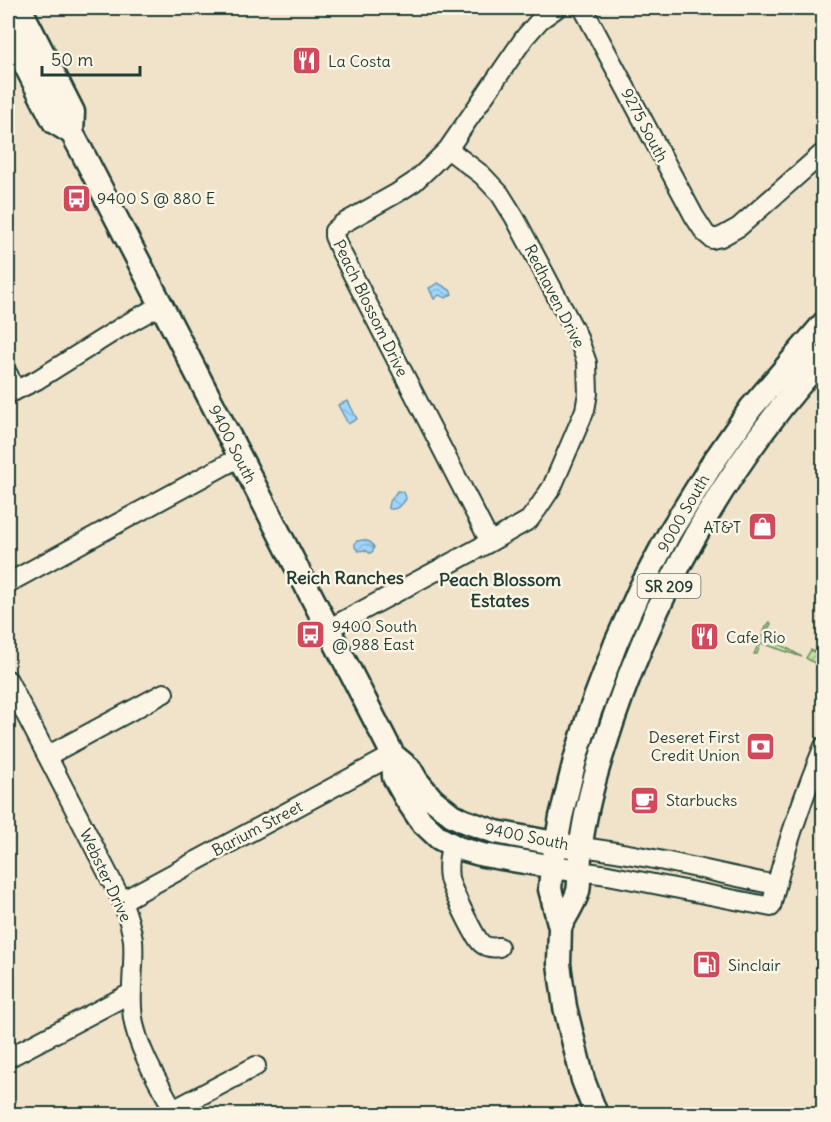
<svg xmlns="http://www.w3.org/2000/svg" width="831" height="1122" font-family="Delius,sans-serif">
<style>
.garden{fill:url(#garden-furrows);stroke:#6e9068;stroke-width:1.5}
.water{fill:url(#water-waves);stroke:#6c98ad;stroke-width:1.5}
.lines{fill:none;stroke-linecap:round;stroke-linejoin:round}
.minor-casing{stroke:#1f3d34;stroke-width:22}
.major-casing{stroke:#1f3d34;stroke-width:27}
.minor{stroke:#fcf5e5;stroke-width:18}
.major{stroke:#fcf5e5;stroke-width:22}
.labels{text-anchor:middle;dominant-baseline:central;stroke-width:5;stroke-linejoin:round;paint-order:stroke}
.shield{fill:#fcf5e5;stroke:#617469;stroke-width:1.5}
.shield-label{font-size:15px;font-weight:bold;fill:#1f3d34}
.poi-label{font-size:16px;fill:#1f3d34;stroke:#fcf5e5;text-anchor:start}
.street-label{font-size:16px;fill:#1f3d34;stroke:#fcf5e5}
.neighbourhood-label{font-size:18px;font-weight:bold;fill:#1f3d34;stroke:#fcf5e5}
</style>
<defs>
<pattern id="garden-furrows" width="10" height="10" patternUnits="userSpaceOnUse" patternTransform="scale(1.5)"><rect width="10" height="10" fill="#bee39d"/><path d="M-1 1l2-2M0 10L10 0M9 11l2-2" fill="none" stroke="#a3c488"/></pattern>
<pattern id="water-waves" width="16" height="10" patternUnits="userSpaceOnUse" patternTransform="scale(1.5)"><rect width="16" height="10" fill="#9fd5fe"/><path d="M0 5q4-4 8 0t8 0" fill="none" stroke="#88b8da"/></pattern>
</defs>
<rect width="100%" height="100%" fill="#f0e3c9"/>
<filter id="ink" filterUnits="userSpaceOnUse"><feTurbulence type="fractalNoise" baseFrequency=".0167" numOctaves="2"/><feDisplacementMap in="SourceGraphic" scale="12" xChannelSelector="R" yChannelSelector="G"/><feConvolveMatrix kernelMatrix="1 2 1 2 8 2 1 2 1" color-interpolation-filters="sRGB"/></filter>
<g filter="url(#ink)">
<!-- garden -->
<path class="garden" d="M770,622L771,624L765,635L802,657L761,643L757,654H754L766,627Z
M811,650L823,657V664L818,673L816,672L818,665L806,658Z"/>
<!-- water -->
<path class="water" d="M438,283L450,290L452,294L446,298L439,295L434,299L429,288Z
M348,401L357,419L348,424L338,405Z
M397,491C403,491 406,493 406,499C402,505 397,510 390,509L388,507L389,502L392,499Z
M363,540L370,542L374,547L373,551L370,553L365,550L358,551L355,547V543L357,541Z"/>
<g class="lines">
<defs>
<path id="minor" d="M583,8L694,216L705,233L712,239L721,237L739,227L824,152
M8,374L15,391
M8,394L37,380L123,326L161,305
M490,542L339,248L334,236V231L342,224L397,193L414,182L430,167L448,149L525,37L540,20L557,8
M8,583L240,457
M328,629L490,542L529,520L538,508L552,487L585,410L588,393L587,363L577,335L515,218L500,194L482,175L448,149
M8,680L122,901C127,914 131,926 133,940C135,966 129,992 133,1018C138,1051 160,1085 176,1114
M47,756L164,693
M451,845C449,856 447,867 449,878C451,888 474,936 481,943C486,948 492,948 499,947
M581,847C647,855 711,872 776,885
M579,871L608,875L771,907C784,851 802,799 824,746
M122,901L393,755
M8,1058L131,993
M173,1110L256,1066"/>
<path id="major" d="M20,8L73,112L72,133
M8,31L54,122L72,133L80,148L240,457L393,755L394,777L407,800L421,821L439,838L458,848L483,855L579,871
M393,755L410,769L417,781L432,799L452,815L464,821L496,832L570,846
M560,927C565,917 576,900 578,891C579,887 579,881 579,877C579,866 580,856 581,845C585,812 594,779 604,748C649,604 722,469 824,357
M596,1114L583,1080L565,1007L559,964L560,927L550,889L552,867L561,817L575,760L589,714L616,643L640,589L670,532L712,464L751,408L824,323"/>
</defs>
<!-- minor casing -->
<use href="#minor" class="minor-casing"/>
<!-- major casing -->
<use href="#major" class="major-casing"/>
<!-- minor -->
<use href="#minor" class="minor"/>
<!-- major -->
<use href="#major" class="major"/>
</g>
</g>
<!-- icons -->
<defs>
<symbol id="restaurant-square" viewBox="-11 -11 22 22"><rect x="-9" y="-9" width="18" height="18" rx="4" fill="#d1495b" stroke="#fcf5e5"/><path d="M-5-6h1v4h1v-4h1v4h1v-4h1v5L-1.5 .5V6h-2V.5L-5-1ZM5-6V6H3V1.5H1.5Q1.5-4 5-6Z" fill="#fff"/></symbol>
<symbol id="bus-square" viewBox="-11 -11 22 22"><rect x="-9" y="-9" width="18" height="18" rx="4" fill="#d1495b" stroke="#fcf5e5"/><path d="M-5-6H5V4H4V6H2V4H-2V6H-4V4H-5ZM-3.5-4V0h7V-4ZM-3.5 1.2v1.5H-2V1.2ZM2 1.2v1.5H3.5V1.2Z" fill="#fff"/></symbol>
<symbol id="shop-square" viewBox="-11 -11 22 22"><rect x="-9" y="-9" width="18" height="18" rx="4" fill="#d1495b" stroke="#fcf5e5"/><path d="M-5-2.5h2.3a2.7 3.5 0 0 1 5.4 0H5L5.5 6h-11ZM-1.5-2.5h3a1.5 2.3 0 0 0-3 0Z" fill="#fff"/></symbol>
<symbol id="bank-square" viewBox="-11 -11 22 22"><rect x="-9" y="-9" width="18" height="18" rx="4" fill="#d1495b" stroke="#fcf5e5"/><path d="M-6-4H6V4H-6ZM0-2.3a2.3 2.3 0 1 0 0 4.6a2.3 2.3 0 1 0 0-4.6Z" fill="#fff"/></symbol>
<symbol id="cafe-square" viewBox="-11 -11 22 22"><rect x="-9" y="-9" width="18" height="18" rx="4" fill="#d1495b" stroke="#fcf5e5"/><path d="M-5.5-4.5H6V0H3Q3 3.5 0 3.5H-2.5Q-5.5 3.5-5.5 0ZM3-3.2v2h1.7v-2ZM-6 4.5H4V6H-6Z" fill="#fff"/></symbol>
<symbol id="fuel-square" viewBox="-11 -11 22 22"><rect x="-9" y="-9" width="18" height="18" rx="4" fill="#d1495b" stroke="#fcf5e5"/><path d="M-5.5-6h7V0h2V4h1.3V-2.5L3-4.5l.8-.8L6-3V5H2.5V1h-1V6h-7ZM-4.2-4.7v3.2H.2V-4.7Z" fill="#fff"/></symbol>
</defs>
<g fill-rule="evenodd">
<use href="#restaurant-square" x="290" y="44" width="33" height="33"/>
<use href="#bus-square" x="60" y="182" width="33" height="33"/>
<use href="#shop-square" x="746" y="510" width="33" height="33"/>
<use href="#bus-square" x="294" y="618" width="33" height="33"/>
<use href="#restaurant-square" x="688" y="620" width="33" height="33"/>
<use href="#bank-square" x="744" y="730" width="33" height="33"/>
<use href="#cafe-square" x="628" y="784" width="33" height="33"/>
<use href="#fuel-square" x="690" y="948" width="33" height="33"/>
</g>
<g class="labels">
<!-- shield labels -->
<rect class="shield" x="637.5" y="574" width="63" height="24" rx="4.5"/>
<g class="shield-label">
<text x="669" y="586">SR 209</text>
</g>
<!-- poi labels -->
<g class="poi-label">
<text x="328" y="61">La Costa</text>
<text x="97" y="198">9400 S @ 880 E</text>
<text x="741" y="527" text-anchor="end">AT&amp;T</text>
<text x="332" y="626">9400 South<tspan x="332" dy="18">@ 988 East</tspan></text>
<text x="726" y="637">Cafe Rio</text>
<text x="740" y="737" text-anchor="end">Deseret First<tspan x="740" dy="18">Credit Union</tspan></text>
<text x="666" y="800">Starbucks</text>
<text x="728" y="965">Sinclair</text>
</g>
<!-- street labels -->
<g class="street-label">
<text transform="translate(645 125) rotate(62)">9275 South</text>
<text transform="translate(555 296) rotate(63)">Redhaven Drive</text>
<text transform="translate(371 308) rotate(64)">Peach Blossom Drive</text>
<text transform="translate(233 444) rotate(63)">9400 South</text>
<text transform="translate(683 513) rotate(-60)">9000 South</text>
<text transform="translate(257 828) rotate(-28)">Barium Street</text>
<text transform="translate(527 836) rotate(11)">9400 South</text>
<text transform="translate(106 875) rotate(65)">Webster Drive</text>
</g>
<!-- neighbourhood labels -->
<g class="neighbourhood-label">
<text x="345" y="577">Reich Ranches</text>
<text x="500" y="579">Peach Blossom<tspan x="500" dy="21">Estates</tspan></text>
</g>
</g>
<!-- margin -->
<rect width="831" height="1122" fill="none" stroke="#fcf5e5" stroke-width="30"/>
<rect x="15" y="15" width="801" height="1092" fill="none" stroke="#1f3d34" stroke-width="2" filter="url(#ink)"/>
<!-- scale -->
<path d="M42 66v9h98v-9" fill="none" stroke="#1f3d34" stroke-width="3"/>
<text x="51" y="66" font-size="18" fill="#1f3d34" stroke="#fcf5e5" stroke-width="4.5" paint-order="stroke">50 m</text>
</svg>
